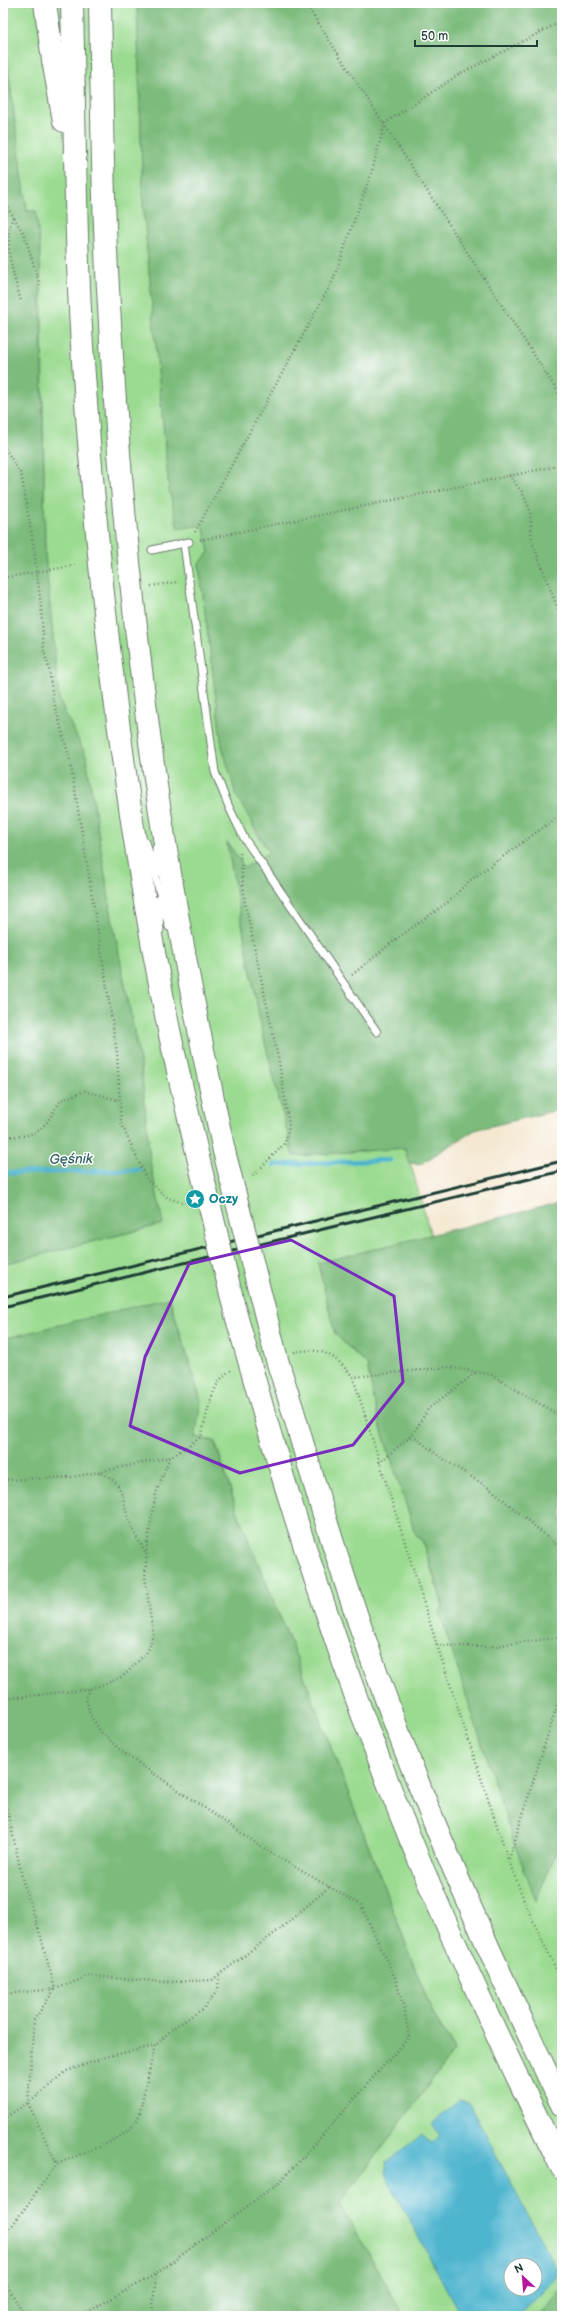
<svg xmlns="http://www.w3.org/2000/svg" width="565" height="2319" font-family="'Balsamiq Sans',sans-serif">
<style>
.green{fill:#9bdb91;stroke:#5d8c62;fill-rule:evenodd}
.forest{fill:#7cbb7b;stroke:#4e7c58}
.water{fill:#50b5cf;stroke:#387982;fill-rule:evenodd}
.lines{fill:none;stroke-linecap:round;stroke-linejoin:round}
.stream{stroke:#50b5cf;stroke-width:5}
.service-casing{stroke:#6a796b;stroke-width:9}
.motorway-casing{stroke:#6a796b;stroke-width:24}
.path{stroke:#6a796b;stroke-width:2.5;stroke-dasharray:1 3;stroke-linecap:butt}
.service{stroke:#fff;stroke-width:7}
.motorway{stroke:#fff;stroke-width:22}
.rail{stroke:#1f3d34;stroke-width:3}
.motorway-bridge-casing{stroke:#6a796b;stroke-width:24;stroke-linecap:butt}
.motorway-bridge{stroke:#fff;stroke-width:22}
.marked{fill:none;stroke:#7b2cbf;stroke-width:3;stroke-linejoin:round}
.labels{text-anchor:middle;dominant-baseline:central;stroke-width:3;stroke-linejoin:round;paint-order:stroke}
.culture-label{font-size:13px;font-weight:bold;fill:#0d838f;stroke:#fff;text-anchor:start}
.water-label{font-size:14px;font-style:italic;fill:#2e6162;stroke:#fff}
</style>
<rect width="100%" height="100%" fill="#fff"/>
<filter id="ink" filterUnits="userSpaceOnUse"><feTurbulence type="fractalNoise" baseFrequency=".025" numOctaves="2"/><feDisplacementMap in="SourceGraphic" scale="8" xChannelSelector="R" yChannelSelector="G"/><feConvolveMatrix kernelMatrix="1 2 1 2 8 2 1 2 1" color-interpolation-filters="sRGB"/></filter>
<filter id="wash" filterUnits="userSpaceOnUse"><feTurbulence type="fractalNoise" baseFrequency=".012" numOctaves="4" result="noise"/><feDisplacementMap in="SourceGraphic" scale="16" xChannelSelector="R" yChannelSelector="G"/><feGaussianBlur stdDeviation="0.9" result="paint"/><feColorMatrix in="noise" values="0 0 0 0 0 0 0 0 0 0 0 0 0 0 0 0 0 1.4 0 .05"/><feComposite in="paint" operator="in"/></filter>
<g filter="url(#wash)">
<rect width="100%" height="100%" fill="#f4e8d1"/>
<!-- green -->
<path class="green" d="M3,3H137L143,205L169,490L203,524L209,552L199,564L222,746L255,831L269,852L245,869L227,843L261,1026L293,1156L406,1148L431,1236L318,1264L335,1334L367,1365L378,1419L416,1535L422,1540L536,1900L562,1839V2288L538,2316H404L340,2203L455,2049L433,2015L298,1661L239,1516L215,1441L195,1437L201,1401L170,1299L3,1339V1264L163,1224L150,1161L141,1067L112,918L86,756L59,700L45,554L42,305L36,211H27L3,31ZM511,2265H535V2289H511Z"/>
<!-- forest -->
<path class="forest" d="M137,3H562V1109L475,1130L419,1165L408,1162L405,1148L293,1156L261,1026L227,842L245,868L269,852L236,795L222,746L199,564L209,552L203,525L178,529L169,490L143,205Z
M3,31L27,211H36L40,247L45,554L59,700L86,756L112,918L141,1067L150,1161L163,1224L3,1264Z
M562,1202V1839L536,1901L511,1835L440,1614L443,1603L422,1540L416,1535L378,1419L367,1365L335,1334L318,1263Z
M169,1298L201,1401L195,1437L214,1441L239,1516L298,1661L433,2015L455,2050L340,2203L404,2316H3V1339Z
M562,2288V2316H538Z"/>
<!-- water -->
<path class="water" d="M458,2101L469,2103L557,2271L556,2278L519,2316H461L385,2174L387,2163L422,2134L432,2143L440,2136L432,2124ZM511,2265H535V2289H511Z"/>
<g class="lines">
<!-- stream -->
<path class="stream" d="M274,1165L390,1160
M3,1173L139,1170"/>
</g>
</g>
<g filter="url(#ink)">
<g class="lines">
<defs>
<path id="service" d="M184,544L215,772L229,807L244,838L377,1032
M152,550L189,542
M146,842L169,927
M156,848L157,872
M158,900L160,930"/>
<path id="motorway" d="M45,3L53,60L64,121
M72,3C75,131 75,260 85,389C100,600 125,812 167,1020C176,1066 188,1112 198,1157
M100,3C102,98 102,193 108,288C116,444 131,601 152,757C170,889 196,1020 224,1151
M293,1411C329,1536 369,1660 417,1780C461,1891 511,1998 562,2105
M266,1420C302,1544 343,1667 390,1788C440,1917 500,2044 562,2168"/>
</defs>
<!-- service casing -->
<use href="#service" class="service-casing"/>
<!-- motorway casing -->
<use href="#motorway" class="motorway-casing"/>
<!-- path -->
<path class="path" d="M305,3L562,398
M3,192L9,210L24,234L41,288
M13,217C2,241 14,277 21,301
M3,445L21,474L33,542L41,606L44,652L49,669L53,699L70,760L105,975L117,1053L121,1123L147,1180L168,1198L181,1202H190
M509,475L522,492L530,510L532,542L562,619
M195,532L333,280L372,171L385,123L458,75L562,21
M200,540L562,465
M3,578L77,565
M151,586L178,582
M240,853L245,903L279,1062L289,1126L285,1143L257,1172L250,1177
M352,975L395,940L448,902L469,881L562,814
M3,1137L24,1136L37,1132L47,1122L61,1100L85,1091L118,1100
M294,1352C325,1347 334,1355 353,1377L449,1367L477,1372L490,1374L562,1417
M353,1377L437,1645L486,1647L562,1637
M412,1435L439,1456L492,1490L558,1546L562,1556
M379,1463L412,1435L429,1408L477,1372
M98,1472C126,1481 121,1500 130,1522C134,1533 140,1543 146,1554
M3,1480L73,1477L171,1457L201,1437C207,1416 211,1380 232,1370
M437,1645L508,1859L528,1910L562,1982
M3,1699L89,1689L106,1684L125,1675L148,1651L153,1634L145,1577L147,1545L156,1493L170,1457
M3,1797L10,1821L23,1882L39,1930L55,1989L34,2020L28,2103L57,2164
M509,1859L562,1689
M3,1994L55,1989L90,1976L166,1982L212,1980L280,1929L330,1886
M3,2119L35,2098L67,2071L109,2056L155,2046
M3,2238L57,2164L110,2142L129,2131L138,2119L155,2046L173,2028L203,2009L218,1990L219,1976
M3,2279L25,2316
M80,2316L156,2274L277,2184L304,2156L409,2037L405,2012L395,1978L361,1905L271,1853L125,1754L101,1732L90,1715L86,1699L89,1689
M152,2316L156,2275"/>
<!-- service -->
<use href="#service" class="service"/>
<!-- motorway -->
<use href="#motorway" class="motorway"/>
<!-- rail -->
<path class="rail" d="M3,1297L562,1161
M3,1307L562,1171"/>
<defs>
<path id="motorway-bridge" d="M224,1151L277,1360L293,1411
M198,1157L236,1315L266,1420"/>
</defs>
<!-- motorway-bridge casing -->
<use href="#motorway-bridge" class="motorway-bridge-casing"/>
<!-- motorway-bridge -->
<use href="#motorway-bridge" class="motorway-bridge"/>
</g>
</g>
<!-- marked area -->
<path class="marked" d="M291,1240L394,1296L403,1382L353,1445L240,1473L130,1426L145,1357L189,1264Z"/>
<!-- icons -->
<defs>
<symbol id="sight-disc" viewBox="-11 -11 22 22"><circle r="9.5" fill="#0f9aa8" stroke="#fff"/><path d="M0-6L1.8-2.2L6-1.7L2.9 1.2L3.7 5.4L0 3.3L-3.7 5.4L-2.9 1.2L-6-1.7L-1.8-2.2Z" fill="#fff"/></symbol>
</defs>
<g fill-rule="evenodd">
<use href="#sight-disc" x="184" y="1188" width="22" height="22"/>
</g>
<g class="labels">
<!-- culture labels -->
<g class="culture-label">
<text x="209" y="1199">Oczy</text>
</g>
<!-- water labels -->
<g class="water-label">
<text transform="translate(71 1159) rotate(-1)">Gęśnik</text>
</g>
</g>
<!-- margin -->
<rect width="565" height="2319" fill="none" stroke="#fff" stroke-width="16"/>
<!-- north arrow -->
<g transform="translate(523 2277) rotate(334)"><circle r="19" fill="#ffffff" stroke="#a5b1ae"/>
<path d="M0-3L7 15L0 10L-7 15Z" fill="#b5179e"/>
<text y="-6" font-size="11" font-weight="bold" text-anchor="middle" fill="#1f3d34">N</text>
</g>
<!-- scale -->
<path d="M415 40v6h122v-6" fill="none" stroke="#1f3d34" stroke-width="2"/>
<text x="421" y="40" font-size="12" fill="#1f3d34" stroke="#ffffff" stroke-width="3" paint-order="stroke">50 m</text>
</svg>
